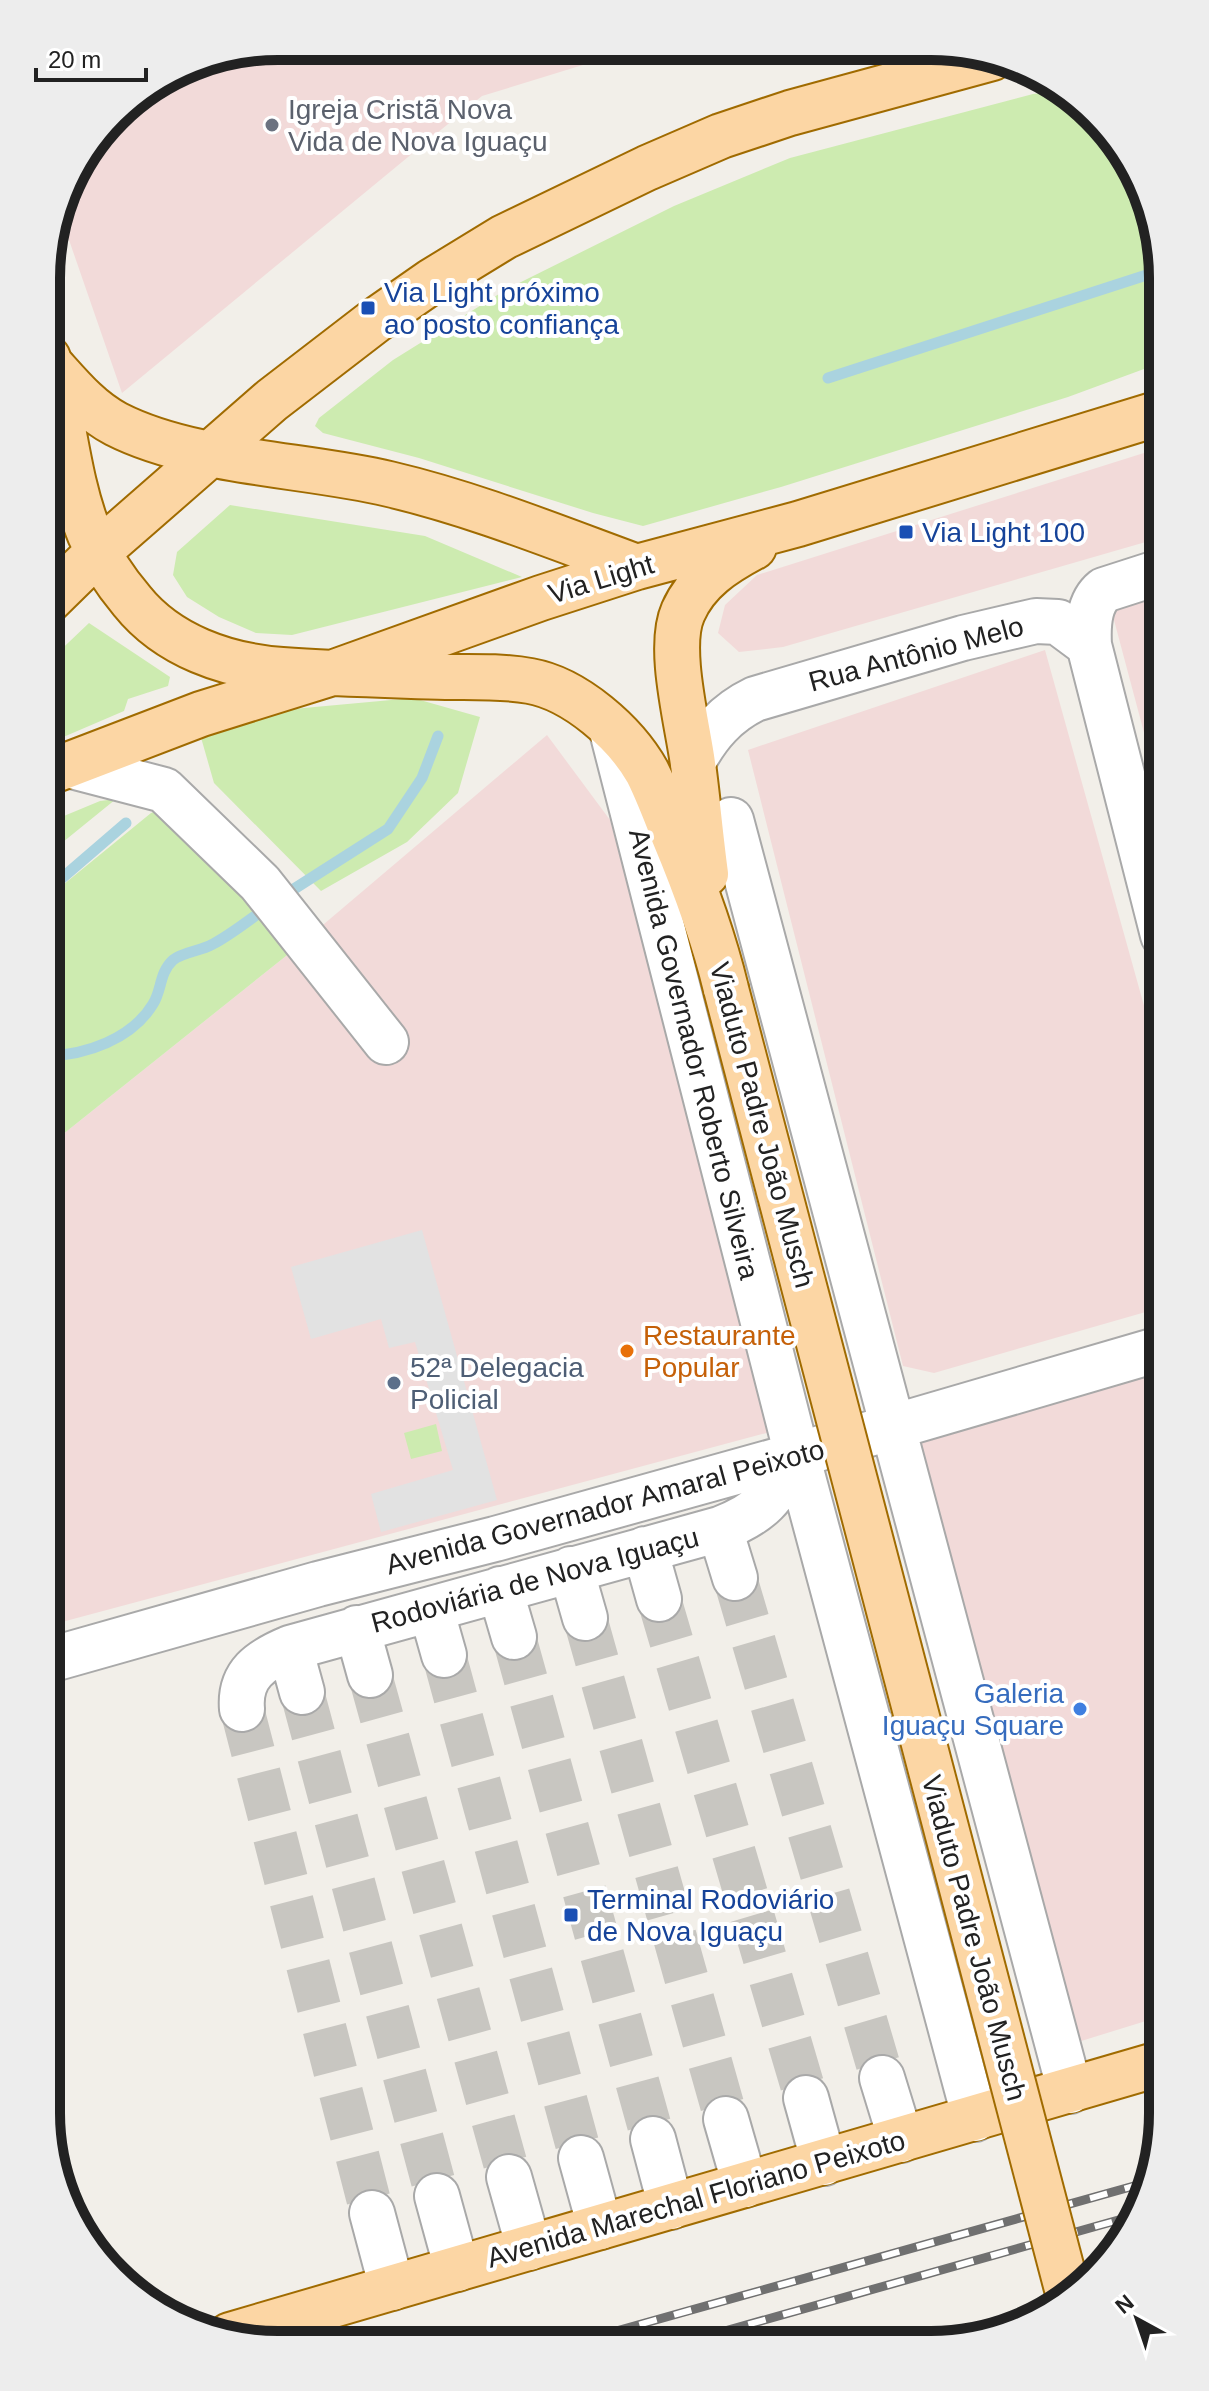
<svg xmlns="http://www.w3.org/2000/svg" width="1209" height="2391" font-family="Helvetica,sans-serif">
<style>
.commercial{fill:#f2dad9}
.grass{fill:#cdebb0}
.parking{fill:#e2e2e2}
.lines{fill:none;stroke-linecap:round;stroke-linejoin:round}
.stream{stroke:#aad3df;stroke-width:11}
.minor-tunnel{stroke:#c8c6c1;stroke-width:44;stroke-dasharray:44 22;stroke-linecap:butt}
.minor-casing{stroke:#a9a9a9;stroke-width:48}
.major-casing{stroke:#a06b00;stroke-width:48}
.minor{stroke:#fff;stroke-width:44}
.major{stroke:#fcd6a4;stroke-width:44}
.rail-casing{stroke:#707070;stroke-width:9}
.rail{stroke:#fff;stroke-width:6;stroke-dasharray:18;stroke-linecap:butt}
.major-bridge-casing{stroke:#a06b00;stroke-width:48;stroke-linecap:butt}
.major-bridge{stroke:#fcd6a4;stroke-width:44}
.worship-dot{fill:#6b7280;stroke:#fff;stroke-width:3}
.transit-dot{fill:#1a4fb4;stroke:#fff;stroke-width:3}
.food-dot{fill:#e8710a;stroke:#fff;stroke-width:3}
.service-dot{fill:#5c6f8a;stroke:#fff;stroke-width:3}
.shop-dot{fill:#3f7fe0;stroke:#fff;stroke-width:3}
.labels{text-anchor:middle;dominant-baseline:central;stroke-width:8;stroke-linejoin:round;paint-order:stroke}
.worship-label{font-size:28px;fill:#5b616d;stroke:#fff;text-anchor:start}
.transit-label{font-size:28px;fill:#164399;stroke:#fff;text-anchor:start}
.street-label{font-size:28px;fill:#222;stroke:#fff}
.food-label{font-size:28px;fill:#c56008;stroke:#fff;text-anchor:start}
.service-label{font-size:28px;fill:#4e5e75;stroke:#fff;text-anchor:start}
.shop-label{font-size:28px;fill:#366cbe;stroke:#fff;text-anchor:end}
.rim{fill:none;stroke:#222;stroke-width:10}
</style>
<rect width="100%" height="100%" fill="#f2efe9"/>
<!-- commercial -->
<path class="commercial" d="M278,46L638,48L482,96L122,393L59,211L70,175L125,104L190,63Z
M1163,447V537L783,647L739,652L718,633L725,605L757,575Z
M1163,589V804L1110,605Z
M1045,650L1163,1074V1307L934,1373L903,1366L748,750Z
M547,735L610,820L675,1053L770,1432L47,1626V1147L291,952Z
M1163,1373L1162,2016L1078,2042L903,1440Z"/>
<!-- grass -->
<path class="grass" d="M1060,91L1084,103L1151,204L1163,278V362L1068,397L781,487L643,526L593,513L419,458L323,433L315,426L319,418L393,360L507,289L674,206L790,158L1033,94Z
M230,505L425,536L522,577L292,635L256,633L219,617L187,597L173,575L177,552Z
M89,623L170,677L168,686L128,699L124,711L47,744L48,662Z
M413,698L480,717L458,793L407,842L321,891L214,783L200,734L293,709Z
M116,799L47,855V823L100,801Z
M163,808L241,883L291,952L47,1147V898L151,813Z
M436,1424L442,1451L411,1459L404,1433Z"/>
<!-- parking -->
<path class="parking" d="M422,1230L497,1500L381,1532L371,1494L453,1470L415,1342L389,1348L381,1319L311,1339L291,1267Z"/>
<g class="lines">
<!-- stream -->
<path class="stream" d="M828,378L1162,270
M47,891L126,823
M283,896L388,829L422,778L438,736
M47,1056C86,1055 132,1039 153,1004C162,990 159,973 173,960C183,952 201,951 213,944C232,934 250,919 269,906"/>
<!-- minor-tunnel -->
<path class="minor-tunnel" d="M735,1578L882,2078
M659,1599L806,2098
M585,1618L726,2119
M514,1637L653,2139
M444,1655L581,2158
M370,1675L509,2177
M302,1692L437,2196
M242,1709L372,2213"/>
<defs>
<path id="minor" d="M612,731L797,1455L975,2119
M693,762C708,734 726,713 755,699L963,638L1036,621L1058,622L1089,645
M68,765L164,790L260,883L386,1042
M731,820L1070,2091
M1163,935L1089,645C1088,626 1088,603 1104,590L1163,571
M720,1529L735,1578
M645,1549L659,1599
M571,1569L585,1618
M500,1589L514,1637
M431,1609L444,1655
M357,1628L370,1675
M290,1648L302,1692
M46,1661L318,1584L495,1539L797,1455L1163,1348
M242,1709C239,1674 261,1660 290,1648L720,1529C766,1511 773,1496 797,1455
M882,2078L901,2140
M806,2098L824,2163
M726,2119L745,2185
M653,2139L671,2207
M581,2158L600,2227
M509,2177L529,2248
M437,2196L457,2269
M372,2213L392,2288"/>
<path id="major" d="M48,358C64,415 67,479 90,535C100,558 116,582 132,601C168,646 227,666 282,670C337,674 391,675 446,677C474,677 503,676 530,681C575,689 625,733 647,772C657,792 665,813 673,834C694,884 713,935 726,989
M49,363C69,385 89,410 116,424C192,463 305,464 389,484C474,504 555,537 637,567
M48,601L98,552L272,400L376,320L432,281L504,237L647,168L721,136L790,113L992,58
M47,773L201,714L329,674L541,598L637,567L798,524L1163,412
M706,874C701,837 698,801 693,764C688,725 667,648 683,612C697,580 724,563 754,547
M230,2335L1162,2063"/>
</defs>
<!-- minor casing -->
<use href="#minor" class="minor-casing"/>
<!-- major casing -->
<use href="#major" class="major-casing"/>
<!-- minor -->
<use href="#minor" class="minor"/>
<!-- major -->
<use href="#major" class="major"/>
<defs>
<path id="rail" d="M570,2344L1141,2184
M679,2344L1129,2217"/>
</defs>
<!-- rail casing -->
<use href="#rail" class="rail-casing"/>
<!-- rail -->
<use href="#rail" class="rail"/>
<defs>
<path id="major-bridge" d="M726,989L1067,2289"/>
</defs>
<!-- major-bridge casing -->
<use href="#major-bridge" class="major-bridge-casing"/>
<!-- major-bridge -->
<use href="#major-bridge" class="major-bridge"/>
</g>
<!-- markers -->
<circle class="worship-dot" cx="272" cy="125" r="8"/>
<g class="transit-dot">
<rect x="360" y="300" width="16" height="16" rx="4"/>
<rect x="898" y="524" width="16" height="16" rx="4"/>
<rect x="563" y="1907" width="16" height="16" rx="4"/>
</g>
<circle class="food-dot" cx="627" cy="1351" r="8"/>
<circle class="service-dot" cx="394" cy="1383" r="8"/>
<circle class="shop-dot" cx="1080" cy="1709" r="8"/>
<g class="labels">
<!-- worship labels -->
<g class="worship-label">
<text x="288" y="109">Igreja Cristã Nova<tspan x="288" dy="32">Vida de Nova Iguaçu</tspan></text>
</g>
<!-- transit labels -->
<g class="transit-label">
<text x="384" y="292">Via Light próximo<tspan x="384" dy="32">ao posto confiança</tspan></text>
<text x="922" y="532">Via Light 100</text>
<text x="587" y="1899">Terminal Rodoviário<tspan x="587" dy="32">de Nova Iguaçu</tspan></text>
</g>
<!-- street labels -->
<g class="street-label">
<text transform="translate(601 579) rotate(-17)">Via Light</text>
<text transform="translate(916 654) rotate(-15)">Rua Antônio Melo</text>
<text transform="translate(694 1054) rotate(76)">Avenida Governador Roberto Silveira</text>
<text transform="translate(762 1125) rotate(75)">Viaduto Padre João Musch</text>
<text transform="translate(605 1507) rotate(-15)">Avenida Governador Amaral Peixoto</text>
<text transform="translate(535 1580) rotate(-15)">Rodoviária de Nova Iguaçu</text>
<text transform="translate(974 1938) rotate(75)">Viaduto Padre João Musch</text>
<text transform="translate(696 2199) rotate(-16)">Avenida Marechal Floriano Peixoto</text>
</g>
<!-- food labels -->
<g class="food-label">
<text x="643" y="1335">Restaurante<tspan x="643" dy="32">Popular</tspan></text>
</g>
<!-- service labels -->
<g class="service-label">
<text x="410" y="1367">52ª Delegacia<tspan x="410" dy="32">Policial</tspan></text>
</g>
<!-- shop labels -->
<g class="shop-label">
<text x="1064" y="1693">Galeria<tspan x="1064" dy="32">Iguaçu Square</tspan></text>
</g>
</g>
<!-- crop -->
<path d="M0 0H1209V2391H0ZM278 60H931A218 218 0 0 1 1149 278V2113A218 218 0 0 1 931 2331H278A218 218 0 0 1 60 2113V278A218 218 0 0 1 278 60Z" fill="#ededed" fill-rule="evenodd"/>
<path class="rim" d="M278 60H931A218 218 0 0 1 1149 278V2113A218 218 0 0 1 931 2331H278A218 218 0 0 1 60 2113V278A218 218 0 0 1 278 60Z"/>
<!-- north arrow -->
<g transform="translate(1137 2319) rotate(320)" stroke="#ffffff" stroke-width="6" paint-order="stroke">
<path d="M0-6L14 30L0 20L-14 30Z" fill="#222222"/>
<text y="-12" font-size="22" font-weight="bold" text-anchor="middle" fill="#222222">N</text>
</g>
<!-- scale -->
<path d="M36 68v12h110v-12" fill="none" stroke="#222222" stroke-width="4"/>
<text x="48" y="68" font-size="24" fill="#222222" stroke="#ffffff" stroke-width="6" paint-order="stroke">20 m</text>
</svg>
